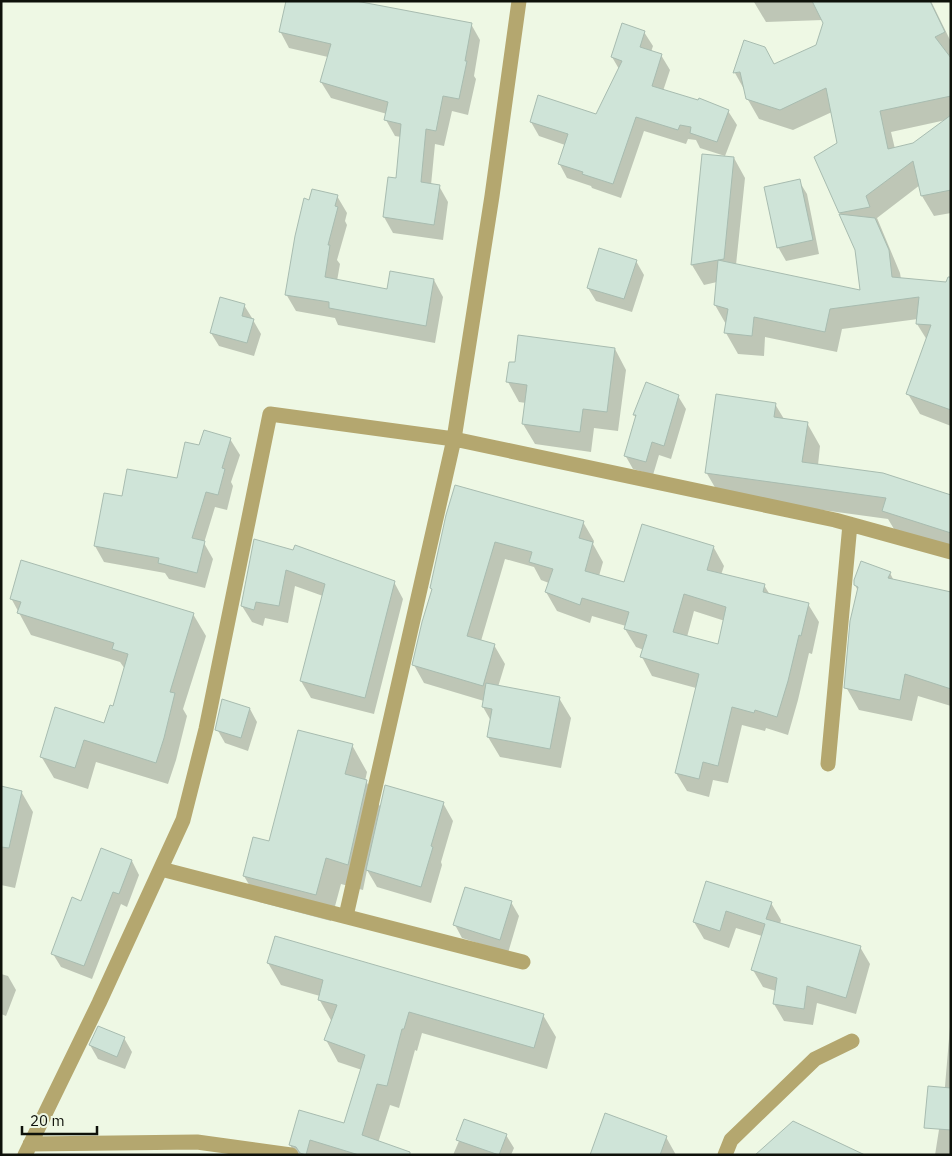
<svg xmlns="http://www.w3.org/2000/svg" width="952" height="1156" font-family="'IBM Plex Sans',sans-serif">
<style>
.shadow{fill:#0003;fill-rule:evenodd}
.building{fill:#cfe4d8;stroke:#a8bcb0;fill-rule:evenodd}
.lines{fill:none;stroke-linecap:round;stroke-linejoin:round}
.street{stroke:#b4a76f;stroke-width:15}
</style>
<rect width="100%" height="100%" fill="#eef8e4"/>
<!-- shadow -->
<path class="shadow" d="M755,1H931L951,42V55L948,56L951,60V213L934,216L922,196L920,185L877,218L900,273L901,279L951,284V426L920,414L908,394L927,340L917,324L918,319L842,329L837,352L765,337L764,356L738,354L726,333L727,326L715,305L717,282L704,285L692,265L703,155L734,158L745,178L736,265L861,292L856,250L816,158L838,143L832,112L793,130L759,119L747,98L745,91L735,73L775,66L817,45L824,23L823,20L766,22L754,2ZM946,120L914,145L895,149L891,132Z
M471,24L480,40L474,76L476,79L468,115L452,111L444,146L435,144L431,185L439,186L448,202L443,240L393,233L384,217L397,180L401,137L395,136L386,120L387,114L331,98L321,82L328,57L289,48L280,31Z
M644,32L653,46L651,52L661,55L670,70L663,91L728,111L737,125L725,156L700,148L696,140L688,139L686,144L644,131L621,198L592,188L591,186L567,178L559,163L565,145L539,136L531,122L597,115L619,69L612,57Z
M799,181L807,194L819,254L786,261L778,247Z
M337,196L347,213L345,221L347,225L337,260L340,264L337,281L388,290L434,280L443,297L435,343L338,325L335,318L296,311L286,294L310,201Z
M636,261L644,275L632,312L596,301L588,288Z
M244,305L252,318L251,320H253L261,334L254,356L219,346L211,333Z
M615,349L626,370L618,431L594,428L591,452L535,444L523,424L526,403L519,402L508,382Z
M678,396L686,409L671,459L659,455L653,475L633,469L625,455L636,418L634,415Z
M775,404L784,419L807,423L820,446L818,465L951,496V551L897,534L888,519L720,496L706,472Z
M230,439L240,455L231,482L233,486L227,510L215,507L204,543L213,559L205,588L169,579L165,573L104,562L95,546L123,498L178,479L200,447Z
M448,516L583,522L594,541L593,544L603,562L599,576L625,584L714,548L724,566L721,575L764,585L770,595L808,604L819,622L812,654L809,653L798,700L788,735L766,728L765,731L742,725L728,783L713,780L709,797L687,791L676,773L696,688L652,676L642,657L644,650L636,647L625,629L626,626L592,616L590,623L557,611L546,592L549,583L541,580L534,567L505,559L481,641L494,645L505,664L498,687L559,698L571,718L561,768L500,757L488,737L491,721L483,707L484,701L424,683L414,665L433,591L431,588ZM694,611L725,621L719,645L687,637Z
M293,552L394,582L403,599L374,714L311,698L301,681L323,596L295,586L288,623L265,618L263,626L252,622L242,606Z
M890,573L894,581L951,593V706L918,696L912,721L859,710L846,687L858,591L855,585Z
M11,598L193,614L206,636L183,709L187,716L176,760L168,784L96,762L88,789L54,778L41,756L105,724L113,707L125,669L120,662L31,635Z
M250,709L257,722L248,751L225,743L217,729Z
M352,745L367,772L365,781H366L381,808L443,803L453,821L441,862L442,865L431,903L377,887L367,870L363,890L341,884L331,921L259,902L244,876L254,839L270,843Z
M1,788L22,793L33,812L15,888L1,885Z
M102,850L132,861L139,875L127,907L121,904L92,979L61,967L53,954L82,902Z
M707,883L771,903L781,920L780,924L860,947L870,964L856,1014L817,1003L813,1025L784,1021L774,1004L776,991L763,987L753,970L762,936L736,928L729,948L704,939L694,922Z
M511,902L519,916L508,953L462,938L455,925Z
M268,963L543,1015L556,1037L547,1069L422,1033L417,1051L415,1050L399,1108L390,1105L378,1143L385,1155H296L290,1145L345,1125L362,1070L338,1062L326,1040L332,1022L319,999L320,996L281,985Z
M1,974L8,976L16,990L6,1016L1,1014Z
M950,1027L951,1155H935L944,1098Z
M124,1038L132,1052L125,1069L98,1059L90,1045Z
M506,1135L514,1148L511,1155H453L459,1141L458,1140Z
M666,1137L676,1155H592Z"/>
<!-- building -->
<path class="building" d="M286,1H356L472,23L465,61H467L459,99L443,96L436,131L426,129L421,182L440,185L434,225L383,217L388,177L396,178L401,124L384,120L388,102L320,82L331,44L279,32Z
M812,1H930L945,32L935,37L951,58V96L880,111L888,149L913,143L951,115V190L921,196L913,161L866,196L870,207L839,213L814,157L837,143L826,88L780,110L746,99L740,72L733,73L744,40L765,47L774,64L816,45L823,23Z
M622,23L645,31L640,47L662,54L652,86L698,100L699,98L729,110L717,142L690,133L691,127L680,125L678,130L636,117L613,184L582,174L583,172L558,164L568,134L530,122L538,95L596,114L622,61L611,57Z
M702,154L734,157L724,259L691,265Z
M800,179L813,240L777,248L764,187Z
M312,189L338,195L335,206L338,207L328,245H330L325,277L387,289L390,271L434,279L426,326L329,308V302L285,295L295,236L304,198L309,200Z
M839,214L875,218L889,250L892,277L946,282L948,277H951V410L906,394L931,325L916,324L919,297L830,309L825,332L754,317L752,336L724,333L728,309L714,305L718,260L860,290L855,250Z
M599,248L637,260L624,299L587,288Z
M220,297L245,304L242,316L254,319L247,343L210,333Z
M518,335L615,348L607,412L583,409L580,432L522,424L527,385L506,382L509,362H515Z
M646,382L679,395L664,446L652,442L646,462L624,456L636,415H633Z
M716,394L776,403L774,417L808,422L802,462L883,473L951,495V533L882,511L886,498L705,473Z
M204,430L231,438L222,468L225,469L218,495L206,492L192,538L205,541L197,573L158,563L159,558L94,546L104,493L122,496L127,469L177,478L185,442L199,445Z
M455,485L584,521L579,538L593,542L585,571L624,582L642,524L714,546L707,570L765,584L763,592L809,603L801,636L799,635L788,681L777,717L755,710L754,713L732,707L718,766L703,762L699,779L675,773L699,674L640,657L647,635L624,629L629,612L582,598L580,605L545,592L553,569L529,562L532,552L495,542L467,636L495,644L483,686L412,665L422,622L432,589L430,588L446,515ZM684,594L726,607L718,644L673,632Z
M254,539L293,550L295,545L395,581L365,698L300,681L325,584L286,570L279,606L256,602L254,610L241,606Z
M21,560L194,613L170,692L175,693L164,738L156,763L84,740L75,768L40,757L55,707L104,723L110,705L113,706L128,654L112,649L114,643L17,613L21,602L10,599Z
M861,561L891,572L888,578L951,592V689L905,674L900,700L844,688L850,621L858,587L854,585V580Z
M486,683L560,697L550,749L487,737L492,709L482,707Z
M222,699L250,708L241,738L215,730Z
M298,730L353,744L345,774L367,780L348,865L326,858L316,895L243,876L253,837L269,841Z
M385,785L444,802L431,846L433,847L421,887L366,870Z
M1,786L22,791L9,848L1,847Z
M101,848L132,860L119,894L113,892L84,966L51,954L72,897L81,901Z
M706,881L772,902L766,919L861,946L846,998L807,986L804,1009L773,1004L777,978L751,970L765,924L726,911L720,931L693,922Z
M465,887L512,901L500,940L453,925Z
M275,936L544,1014L534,1048L409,1012L404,1029H402L387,1086L377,1084L362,1135L410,1152V1155H359L310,1140L306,1155L300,1153L296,1147L289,1145L299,1110L344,1123L365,1055L324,1040L337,1005L318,1000L323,980L267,963Z
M98,1026L125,1037L117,1057L89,1045Z
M928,1086L951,1088V1130L924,1128Z
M605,1113L667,1136L660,1155H590Z
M464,1119L507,1134L499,1155L456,1140Z
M793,1121L865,1155H755Z"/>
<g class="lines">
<!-- street -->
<path class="street" d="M828,764L850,524
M161,869L523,962
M346,916L454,439L492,196L519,1
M30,1144L197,1142L291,1155
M25,1155L99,1003L183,820L206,729L270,414L454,439L835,520L951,552
M725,1155L731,1140L815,1059L852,1041"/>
</g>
<!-- border -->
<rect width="952" height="1156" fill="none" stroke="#0e110a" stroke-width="5"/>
<!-- scale -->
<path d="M22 1126v8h75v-8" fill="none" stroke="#0e110a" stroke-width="2.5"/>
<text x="30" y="1126" font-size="15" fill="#0e110a" stroke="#eef8e4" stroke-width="4" paint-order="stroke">20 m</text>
</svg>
